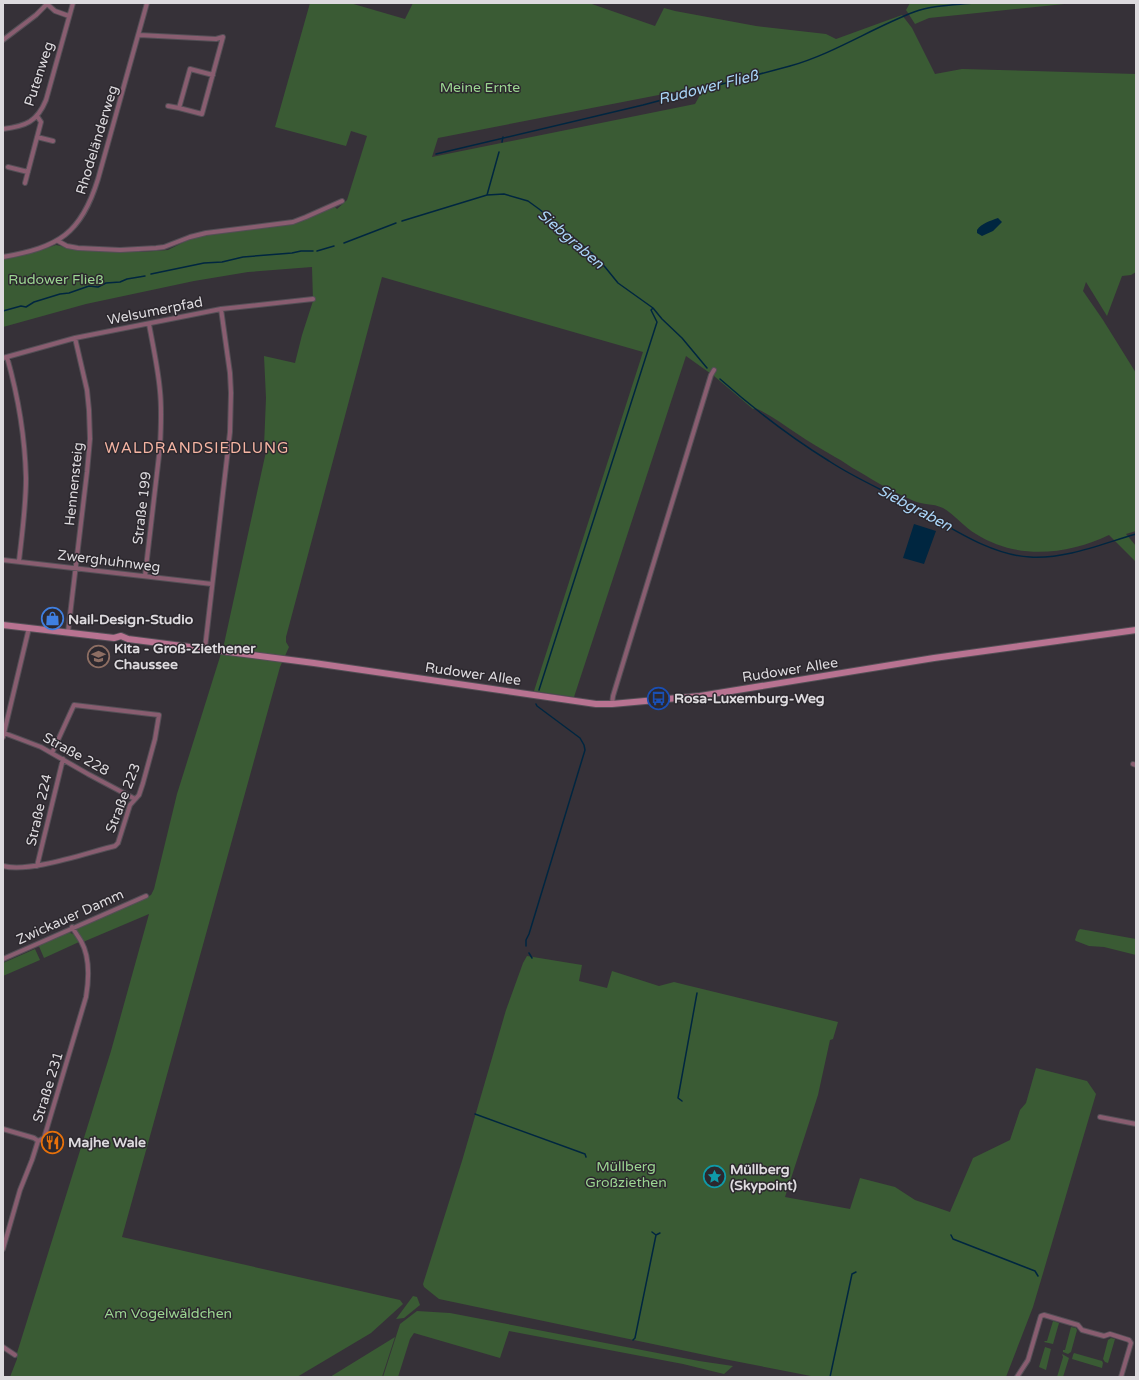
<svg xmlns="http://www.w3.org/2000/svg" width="1139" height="1380" font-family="'Varela Round',sans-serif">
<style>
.green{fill:#3a5b34;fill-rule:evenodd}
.water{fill:#002640}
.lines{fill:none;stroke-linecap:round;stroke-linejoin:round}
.stream{stroke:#002640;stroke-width:1.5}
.street-casing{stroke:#544f56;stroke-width:6}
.secondary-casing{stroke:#544f56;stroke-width:8}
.street{stroke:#895d70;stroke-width:4}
.secondary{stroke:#b87391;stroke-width:6}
.labels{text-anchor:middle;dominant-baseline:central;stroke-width:3;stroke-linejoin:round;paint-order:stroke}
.street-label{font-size:14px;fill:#dddade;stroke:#2c282e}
.park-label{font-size:14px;fill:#9bd591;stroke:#2c282e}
.poi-label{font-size:14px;font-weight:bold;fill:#dddade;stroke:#2c282e;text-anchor:start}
.water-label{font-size:15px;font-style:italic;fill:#a9d4f7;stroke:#2c282e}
.neighbourhood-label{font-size:15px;letter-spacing:1px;fill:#f6b5a3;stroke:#2c282e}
</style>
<rect width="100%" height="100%" fill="#363138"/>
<!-- green -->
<path class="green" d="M310,3H350L405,19L413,3H589L655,26L664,8L675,11L756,26L826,34L836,39L902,15L912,28L935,74L962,69L1136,74V248L1135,250L1136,272L1131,275L1122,276L1107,316L1086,282L1083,291L1103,320L1136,373V531L1126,534L1136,546V562L1109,535C1067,555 1017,560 976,534C964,527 955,515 943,508C932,503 923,505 914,501C895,493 876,482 858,471C850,467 843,461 835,457C822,449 809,442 796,433C782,424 770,414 755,408L753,409L714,376L686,356L574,697L534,691L643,352L382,277L286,637V642L289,647L280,667L122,1237L400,1300L403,1304L371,1333L297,1377H10L17,1359V1353L111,1051L149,914L83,942L74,928L151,895L154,889L177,794L224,644L267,447L264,446L266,398L264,356L295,363L302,335L313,301L312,267L248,272L194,281L86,304L3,327V259L32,253L56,245L74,249L141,252L168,250L198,235L298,223L334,206L337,209L347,200L367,136L351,131L346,146L275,127ZM705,86L695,104L432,157L438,138Z
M910,3H1074L929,18L915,24L906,10Z
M1080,929L1136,939V955L1104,947L1089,946L1076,941L1075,940L1078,931Z
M68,932L73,934L79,942L44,958L38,944Z
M35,949L40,960L3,976V963Z
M527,956L582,965L579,981L607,988L612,971L659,986L674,982L686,985L838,1022L833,1039L830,1040L818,1095L785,1197L850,1209L860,1178L895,1187L915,1200L950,1212L973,1158L1010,1140L1020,1110L1026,1103L1036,1068L1087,1081L1096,1094L1033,1307L1006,1377H816L724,1359L439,1299L424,1287L423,1284L462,1161L506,1010L523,963Z
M413,1296L417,1297L420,1305L404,1318L396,1319Z
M417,1311L450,1313L699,1361L733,1366L724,1374L683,1364L509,1331L500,1358L414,1333L410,1339L398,1377H383L400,1324Z
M1053,1321L1059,1323L1053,1344L1044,1342L1045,1341H1047Z
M1071,1327L1076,1328L1077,1330L1071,1352L1068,1354L1063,1352V1350H1065Z
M395,1337L382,1377H330Z
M1111,1338L1115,1339L1108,1363L1105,1362L1103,1359L1108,1340Z
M1045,1347L1051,1349L1046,1370L1039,1367Z
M1074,1353L1102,1361L1103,1363L1102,1368L1072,1359L1073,1355Z
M1062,1354L1069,1358L1063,1377H1057L1063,1357Z"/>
<!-- water -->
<path class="water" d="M998,218L1002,222L993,231L982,236L977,233V230C982,223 990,221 998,218Z
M914,524L936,531L924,564L903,558Z"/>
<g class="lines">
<!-- stream -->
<path class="stream" d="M502,142L503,137
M436,154L643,105L790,66C833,54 872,28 914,12C933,5 954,5 974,3
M487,195L499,152
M402,221L487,195L504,194L528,201L539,209L592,253L605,267L618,283L653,308L662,319L682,338L707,368
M344,243L396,223
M317,251L334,246
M151,274L204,263L222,262L243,257L292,253L301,251H313
M3,311L21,306L26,307L34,302L60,294L69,293L89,286L98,287L106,283L120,282L127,279L145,276
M720,379C754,409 790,437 829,461C856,479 886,491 914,507C949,526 989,555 1030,557C1067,559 1101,544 1136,534
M539,690L657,322L651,310L653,308
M526,946V940L529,934L585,750L584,745L580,738L537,706L536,704
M529,953L532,958
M682,1101L678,1098L697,993
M475,1114L585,1154L586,1157
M656,1235L660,1233
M951,1235L953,1239L1035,1271L1038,1276
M633,1340L635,1338L656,1235L652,1232
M830,1377L852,1274L856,1272"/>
<defs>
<path id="street" d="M46,3L55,11L69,16
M139,35L216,39L223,37L202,114L179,108L190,69L213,75
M3,40L36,15L47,4
M168,106L179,108
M3,129C26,126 37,122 46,100L73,3
M37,137L53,141
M8,167L28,172
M25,183L41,122L37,116
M58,241L67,246L78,248L120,250L156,248L164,247L190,237L206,233L293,222L306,217L342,201
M3,257C59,247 81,234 98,179L147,3
M7,357C18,396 25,437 26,478C26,506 22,534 19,561
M3,358L75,338L221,309L313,299
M3,560L212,584
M145,576L160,447C161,428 162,410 160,391C158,368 153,346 149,324
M68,632L87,472L90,439L89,410L87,390L75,338
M205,648L230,432L231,393L230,373L221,309
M612,704L613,696L711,375L714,370
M4,733L41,747L88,774L135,799
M3,737L29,628
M1133,764L1136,765
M3,866C30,873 86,853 115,846L118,843L130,805L139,795L143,783L155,739L159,715L74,705L52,753
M37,866L63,759
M3,959L146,896
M1100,1117L1136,1124
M3,1129L34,1138L38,1141
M3,1249L20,1190L32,1160L38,1141L44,1138L86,997C89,979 90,957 81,941C78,936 75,932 72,927
M3,1347L15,1355
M1017,1377L1028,1360L1040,1319L1041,1316L1044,1315L1078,1325L1082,1330L1104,1336L1110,1334L1129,1340L1131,1343L1121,1377"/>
<path id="secondary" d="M3,625L114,638L121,636L128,639L314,663L596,704H612L700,696L934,658L1136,630"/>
</defs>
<!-- street casing -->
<use href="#street" class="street-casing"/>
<!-- secondary casing -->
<use href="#secondary" class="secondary-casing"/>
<!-- street -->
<use href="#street" class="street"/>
<!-- secondary -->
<use href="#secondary" class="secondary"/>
</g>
<!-- icons -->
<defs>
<symbol id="shop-ring" viewBox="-11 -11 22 22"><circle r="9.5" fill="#2c282e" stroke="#3f7fe0" stroke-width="1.5"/><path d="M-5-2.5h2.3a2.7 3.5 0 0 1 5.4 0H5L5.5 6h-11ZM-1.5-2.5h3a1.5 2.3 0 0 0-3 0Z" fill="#3f7fe0"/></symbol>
<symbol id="school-ring" viewBox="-11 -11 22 22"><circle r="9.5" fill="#2c282e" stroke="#8d6e63" stroke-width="1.5"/><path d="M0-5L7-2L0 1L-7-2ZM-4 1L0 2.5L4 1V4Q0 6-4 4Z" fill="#8d6e63"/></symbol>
<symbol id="bus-ring" viewBox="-11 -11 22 22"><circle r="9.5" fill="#2c282e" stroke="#1a4fb4" stroke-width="1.5"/><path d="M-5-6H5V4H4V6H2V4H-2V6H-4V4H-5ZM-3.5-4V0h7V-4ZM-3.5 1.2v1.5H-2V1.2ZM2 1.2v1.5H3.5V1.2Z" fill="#1a4fb4"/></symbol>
<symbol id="restaurant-ring" viewBox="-11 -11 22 22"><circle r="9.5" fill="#2c282e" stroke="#e8710a" stroke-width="1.5"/><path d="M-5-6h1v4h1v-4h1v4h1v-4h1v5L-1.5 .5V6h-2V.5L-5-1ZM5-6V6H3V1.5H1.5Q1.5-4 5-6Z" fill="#e8710a"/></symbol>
<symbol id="sight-ring" viewBox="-11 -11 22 22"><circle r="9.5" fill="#2c282e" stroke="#0f9aa8" stroke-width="1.5"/><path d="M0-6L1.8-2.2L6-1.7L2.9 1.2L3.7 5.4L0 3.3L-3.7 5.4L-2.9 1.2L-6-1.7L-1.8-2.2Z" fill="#0f9aa8"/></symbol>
</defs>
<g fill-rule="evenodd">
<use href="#shop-ring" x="40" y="606" width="25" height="25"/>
<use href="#school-ring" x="86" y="644" width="25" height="25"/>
<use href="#bus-ring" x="646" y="686" width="25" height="25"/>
<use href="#restaurant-ring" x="40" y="1130" width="25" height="25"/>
<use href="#sight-ring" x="702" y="1164" width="25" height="25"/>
</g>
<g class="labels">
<!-- street labels -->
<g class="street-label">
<text transform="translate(39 74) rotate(-72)">Putenweg</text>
<text transform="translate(97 140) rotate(-73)">Rhodeländerweg</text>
<text transform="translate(155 311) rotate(-11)">Welsumerpfad</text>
<text transform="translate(74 484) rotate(-84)">Hennensteig</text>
<text transform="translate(142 508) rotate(-83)">Straße 199</text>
<text transform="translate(109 561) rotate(7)">Zwerghuhnweg</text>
<text transform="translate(790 670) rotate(-9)">Rudower Allee</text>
<text transform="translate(473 674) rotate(8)">Rudower Allee</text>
<text transform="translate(76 754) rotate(29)">Straße 228</text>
<text transform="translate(123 798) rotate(-69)">Straße 223</text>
<text transform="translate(39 810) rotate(-77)">Straße 224</text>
<text transform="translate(70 917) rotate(-24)">Zwickauer Damm</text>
<text transform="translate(48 1087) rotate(-73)">Straße 231</text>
</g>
<!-- park labels -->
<g class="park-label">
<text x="480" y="87">Meine Ernte</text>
<text x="56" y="279">Rudower Fließ</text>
<text x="626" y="1166">Müllberg<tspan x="626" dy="16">Großziethen</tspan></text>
<text x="168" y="1313">Am Vogelwäldchen</text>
</g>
<!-- poi labels -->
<g class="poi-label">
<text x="68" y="619">Nail-Design-Studio</text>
<text x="114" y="648">Kita - Groß-Ziethener<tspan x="114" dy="16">Chaussee</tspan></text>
<text x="674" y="698">Rosa-Luxemburg-Weg</text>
<text x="68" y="1142">Majhe Wale</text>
<text x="730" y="1169">Müllberg<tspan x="730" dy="16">(Skypoint)</tspan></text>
</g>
<!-- water labels -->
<g class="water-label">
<text transform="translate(708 87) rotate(-14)">Rudower Fließ</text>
<text transform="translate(571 239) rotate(41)">Siebgraben</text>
<text transform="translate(915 508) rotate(28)">Siebgraben</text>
</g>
<!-- neighbourhood labels -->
<g class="neighbourhood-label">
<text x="197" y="448">WALDRANDSIEDLUNG</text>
</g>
</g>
<!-- border -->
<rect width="1139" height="1380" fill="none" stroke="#dddade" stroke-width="8"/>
</svg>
